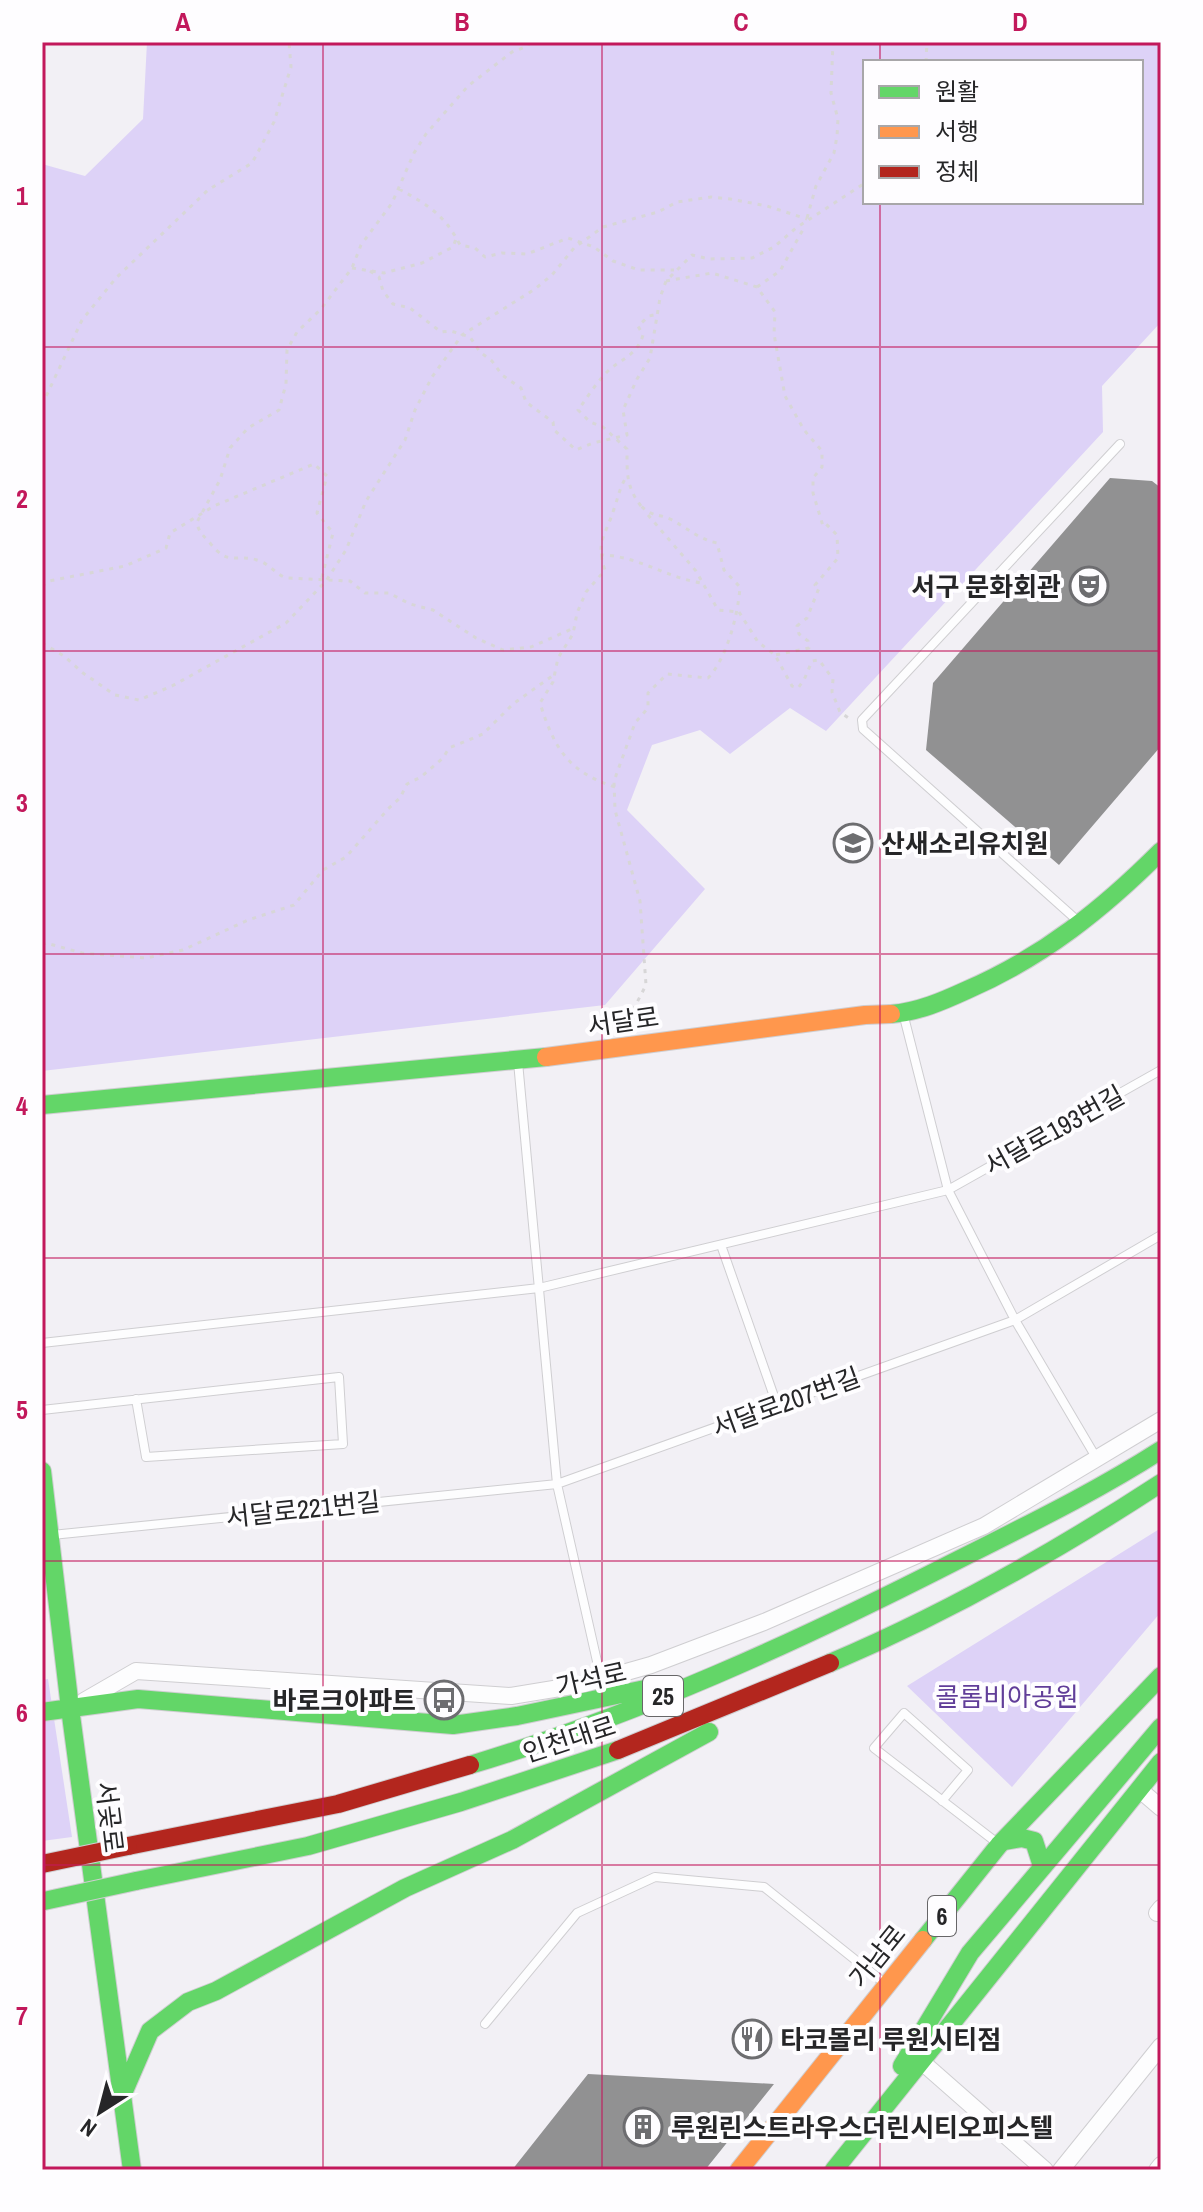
<svg xmlns="http://www.w3.org/2000/svg" width="1203" height="2212" font-family="'Archivo Narrow','Noto Sans KR',sans-serif">
<style>
.green{fill:#ddd2f7;fill-rule:evenodd}
.building{fill:#919192}
.lines{fill:none;stroke-linecap:round;stroke-linejoin:round}
.lane-casing{stroke:#cfced1;stroke-width:10}
.street-casing{stroke:#cfced1;stroke-width:18}
.fast-casing{stroke:#cfced1;stroke-width:20}
.slow-casing{stroke:#cfced1;stroke-width:20}
.jam-casing{stroke:#cfced1;stroke-width:20}
.path{stroke:#d7d6d7;stroke-width:3;stroke-dasharray:4 6;stroke-linecap:butt}
.lane{stroke:#fdfdfe;stroke-width:8}
.street{stroke:#fdfdfe;stroke-width:16}
.fast{stroke:#63d668;stroke-width:18}
.slow{stroke:#ff974d;stroke-width:18}
.jam{stroke:#b3261e;stroke-width:18}
.fast-bridge-casing{stroke:#cfced1;stroke-width:20;stroke-linecap:butt}
.jam-bridge-casing{stroke:#cfced1;stroke-width:20;stroke-linecap:butt}
.fast-bridge{stroke:#63d668;stroke-width:18}
.jam-bridge{stroke:#b3261e;stroke-width:18}
.grid{fill:none;stroke:#c2185b;stroke-width:2;stroke-opacity:0.55}
.labels{text-anchor:middle;dominant-baseline:central;stroke-width:8;stroke-linejoin:round;paint-order:stroke}
.shield{fill:#fefdff;stroke:#676668;stroke-width:2}
.shield-label{font-size:24px;font-weight:bold;fill:#262628}
.poi-label{font-size:26px;font-weight:bold;fill:#262628;stroke:#fefdff;text-anchor:start}
.street-label{font-size:26px;fill:#262628;stroke:#fefdff}
.park-label{font-size:26px;fill:#613e99;stroke:#fefdff}
.neatline{fill:none;stroke:#c2185b;stroke-width:3}
.grid-label{font-size:26px;text-anchor:middle;font-weight:bold;fill:#c2185b}
</style>
<rect width="100%" height="100%" fill="#f2f0f5"/>
<!-- green -->
<path class="green" d="M147,42H1161V322L1102,386L1103,432L826,731L790,708L730,754L700,730L652,745L627,810L705,889L605,1005L42,1071V164L85,176L143,119ZM865,62H1141V202H865Z
M1161,1528V1612L1012,1787L907,1686Z
M48,1679L72,1837L42,1841V1680Z"/>
<!-- building -->
<path class="building" d="M1110,478L1152,481L1161,488V746L1059,865L926,750L933,683Z
M588,2074L774,2084L705,2170H512Z"/>
<g class="lines">
<defs>
<path id="lane" d="M1079,922L863,729L862,720L1120,444
M903,1013L948,1190L1015,1320L1097,1459
M518,1062L557,1484L601,1679
M721,1245L777,1405
M42,1343L539,1288L948,1190L1161,1070
M42,1410L339,1377L343,1444L146,1457L136,1399
M52,1535L557,1484L1015,1320L1161,1235
M942,1801L968,1770L904,1713L874,1748L996,1842
M485,2024L577,1913L655,1877L764,1887L883,1982"/>
<path id="street" d="M84,1701L136,1671L511,1696L584,1684L651,1665L764,1622L984,1526L1161,1420
M1140,1790L1161,1808
M1157,1913L1161,1908
M922,2062L1045,2170
M1061,2170L1161,2046
M1157,2170L1161,2165"/>
<path id="fast" d="M891,1014C918,1012 943,1001 967,990C1043,957 1103,909 1161,851
M42,1105L546,1057
M42,1471L70,1708L132,2170
M830,1663C945,1614 1057,1551 1161,1483
M42,1712L138,1699L453,1725L517,1716L645,1689
M470,1765C637,1715 797,1642 952,1563C1023,1527 1094,1493 1161,1450
M1004,1841L1022,1838L1034,1841L1042,1866
M136,1881L308,1846L461,1802L618,1750
M923,1940L999,1845L1161,1676
M902,2066L970,1953L1161,1727
M121,2098L150,2031L188,2002L216,1991L405,1888L512,1840L709,1732
M834,2170L1161,1762"/>
<path id="slow" d="M546,1057L865,1015L891,1014
M739,2170L923,1940"/>
<path id="jam" d="M618,1750L830,1663
M128,1846L338,1804L470,1765"/>
</defs>
<!-- lane casing -->
<use href="#lane" class="lane-casing"/>
<!-- street casing -->
<use href="#street" class="street-casing"/>
<!-- fast casing -->
<use href="#fast" class="fast-casing"/>
<!-- slow casing -->
<use href="#slow" class="slow-casing"/>
<!-- jam casing -->
<use href="#jam" class="jam-casing"/>
<!-- path -->
<path class="path" d="M530,42L528,46L512,52L468,86L426,134L414,153L392,203L361,245L352,268L321,309L297,332L287,350L286,384L279,410L248,428L230,448L220,480L197,522C198,532 204,536 210,543C230,568 235,552 260,561C270,565 276,574 286,578L350,581L365,593H389L410,604L433,610L476,638L503,650L531,647L574,628
M926,62L927,42
M399,189C428,205 445,215 460,245L475,248L485,257L502,253L527,254L568,238L594,247L613,261L639,270H674
M807,218L816,186L834,153L837,136L838,119L831,93L833,42
M352,268L384,273L422,263L453,247L456,239
M370,271L379,277L383,291L393,304L410,308L441,332L451,331L470,337L480,352L492,361L502,375L521,388L526,402L553,422L554,430L576,450L593,443L627,435L623,410L637,379L650,358L660,298L666,281L692,255L709,259L752,258L774,247L796,228L865,183
M666,281L712,273L757,287L775,312L774,334L785,396L804,430L822,451V467L813,478V493L823,526L826,524L837,535L838,558L815,585L819,588L807,618L797,626L799,634L808,641L809,648L775,655
M757,287L780,271L805,226
M42,405L82,320L116,278L208,190L252,163L274,122L291,67L289,42
M641,506C626,487 627,472 627,449L603,427L590,422L578,410C587,398 596,383 607,372C620,359 637,356 643,335L638,326L649,316L658,314
M648,515L696,571L718,610L739,612
M600,555C637,555 666,578 702,583
M42,586L49,581L125,566L166,548L170,533L214,506L314,464L327,476L317,513L333,533L322,577L326,581
M739,612L758,642L775,655L792,686L798,688L804,680L812,661L819,660L833,679L832,692L840,712L850,719
M42,643L64,656L83,673L115,695L139,700L172,686L286,623L326,581L346,550L366,501L405,440L415,410L432,377L462,335L535,289L552,275L574,248L603,227L658,212L677,202L711,197L730,199L767,206L807,219
M615,787C568,772 554,748 540,703L553,682L558,658L573,634L577,613L586,592L605,570C595,542 606,535 614,509C618,498 619,490 625,479
M42,945L46,943L82,953L146,958L183,950L248,920L294,905L323,870L346,857L388,809L400,798L407,784L421,777L443,758L449,748L483,734L513,704L555,674
M599,1029L616,1023L631,1014L646,985L640,901L615,810L614,781L635,723L648,708V693L667,674L708,678C727,658 738,615 740,587L724,570L717,543C698,539 686,527 670,519C657,513 654,518 641,506"/>
<!-- lane -->
<use href="#lane" class="lane"/>
<!-- street -->
<use href="#street" class="street"/>
<!-- fast -->
<use href="#fast" class="fast"/>
<!-- slow -->
<use href="#slow" class="slow"/>
<!-- jam -->
<use href="#jam" class="jam"/>
<defs>
<path id="fast-bridge" d="M44,1901L136,1881"/>
<path id="jam-bridge" d="M42,1864L128,1846"/>
</defs>
<!-- fast-bridge casing -->
<use href="#fast-bridge" class="fast-bridge-casing"/>
<!-- jam-bridge casing -->
<use href="#jam-bridge" class="jam-bridge-casing"/>
<!-- fast-bridge -->
<use href="#fast-bridge" class="fast-bridge"/>
<!-- jam-bridge -->
<use href="#jam-bridge" class="jam-bridge"/>
</g>
<!-- grid -->
<path class="grid" d="M323,42V2170M602,42V2170M880,42V62M880,202V2170M42,347H1161M42,651H1161M42,954H1161M42,1258H1161M42,1561H1161M42,1865H1161"/>
<!-- icons -->
<defs>
<symbol id="theatre-ring" viewBox="-11 -11 22 22"><circle r="9.5" fill="#fefdff" stroke="#6d6d70" stroke-width="1.5"/><path d="M-5-5.5Q0-4 5-5.5V0Q5 5 0 6Q-5 5-5 0ZM-3.3-2.5H-1v1.5H-3.3ZM1-2.5H3.3v1.5H1ZM-2.8 1Q0 5.5 2.8 1Z" fill="#6d6d70"/></symbol>
<symbol id="school-ring" viewBox="-11 -11 22 22"><circle r="9.5" fill="#fefdff" stroke="#6d6d70" stroke-width="1.5"/><path d="M0-5L7-2L0 1L-7-2ZM-4 1L0 2.5L4 1V4Q0 6-4 4Z" fill="#6d6d70"/></symbol>
<symbol id="bus-ring" viewBox="-11 -11 22 22"><circle r="9.5" fill="#fefdff" stroke="#6d6d70" stroke-width="1.5"/><path d="M-5-6H5V4H4V6H2V4H-2V6H-4V4H-5ZM-3.5-4V0h7V-4ZM-3.5 1.2v1.5H-2V1.2ZM2 1.2v1.5H3.5V1.2Z" fill="#6d6d70"/></symbol>
<symbol id="restaurant-ring" viewBox="-11 -11 22 22"><circle r="9.5" fill="#fefdff" stroke="#6d6d70" stroke-width="1.5"/><path d="M-5-6h1v4h1v-4h1v4h1v-4h1v5L-1.5 .5V6h-2V.5L-5-1ZM5-6V6H3V1.5H1.5Q1.5-4 5-6Z" fill="#6d6d70"/></symbol>
<symbol id="building-ring" viewBox="-11 -11 22 22"><circle r="9.5" fill="#fefdff" stroke="#6d6d70" stroke-width="1.5"/><path d="M-4-6H4V6H1V3H-1V6H-4ZM-2.5-4.3h1.7v1.8h-1.7ZM.8-4.3h1.7v1.8H.8ZM-2.5-1h1.7V.8h-1.7ZM.8-1h1.7V.8H.8Z" fill="#6d6d70"/></symbol>
</defs>
<g fill-rule="evenodd">
<use href="#theatre-ring" x="1067" y="564" width="44" height="44"/>
<use href="#school-ring" x="831" y="821" width="44" height="44"/>
<use href="#bus-ring" x="422" y="1678" width="44" height="44"/>
<use href="#restaurant-ring" x="730" y="2017" width="44" height="44"/>
<use href="#building-ring" x="621" y="2105" width="44" height="44"/>
</g>
<g class="labels">
<!-- shield labels -->
<g class="shield">
<rect x="643" y="1676" width="40" height="40" rx="6"/>
<rect x="928" y="1896" width="28" height="40" rx="6"/>
</g>
<g class="shield-label">
<text x="663" y="1696">25</text>
<text x="942" y="1916">6</text>
</g>
<!-- poi labels -->
<g class="poi-label">
<text x="1061" y="586" text-anchor="end">서구 문화회관</text>
<text x="881" y="843">산새소리유치원</text>
<text x="416" y="1700" text-anchor="end">바로크아파트</text>
<text x="780" y="2039">타코몰리 루원시티점</text>
<text x="671" y="2127">루원린스트라우스더린시티오피스텔</text>
</g>
<!-- street labels -->
<g class="street-label">
<text transform="translate(623 1021) rotate(-8)">서달로</text>
<text transform="translate(1054 1130) rotate(-29)">서달로193번길</text>
<text transform="translate(786 1402) rotate(-20)">서달로207번길</text>
<text transform="translate(303 1509) rotate(-6)">서달로221번길</text>
<text transform="translate(591 1679) rotate(-13)">가석로</text>
<text transform="translate(569 1739) rotate(-18)">인천대로</text>
<text transform="translate(110 1817) rotate(83)">서곶로</text>
<text transform="translate(877 1956) rotate(-51)">가남로</text>
</g>
<!-- park labels -->
<g class="park-label">
<text x="1007" y="1696">콜롬비아공원</text>
</g>
</g>
<!-- border -->
<rect width="1203" height="2212" fill="none" stroke="#fefdff" stroke-width="88"/>
<!-- legend -->
<rect x="863" y="60" width="280" height="144" fill="#fefdff" stroke="#a8a7a9" stroke-width="2"/>
<rect x="879" y="86" width="40" height="12" fill="#63d668" stroke="#a8a7a9" stroke-width="2"/>
<text x="935" y="100" font-size="24" fill="#262628">원활</text>
<rect x="879" y="126" width="40" height="12" fill="#ff974d" stroke="#a8a7a9" stroke-width="2"/>
<text x="935" y="140" font-size="24" fill="#262628">서행</text>
<rect x="879" y="166" width="40" height="12" fill="#b3261e" stroke="#a8a7a9" stroke-width="2"/>
<text x="935" y="180" font-size="24" fill="#262628">정체</text>
<!-- north arrow -->
<g transform="translate(100 2112) rotate(216)" stroke="#fefdff" stroke-width="6" paint-order="stroke">
<path d="M0-6L14 30L0 20L-14 30Z" fill="#262628"/>
<text y="-12" font-size="22" font-weight="bold" text-anchor="middle" fill="#262628">N</text>
</g>
<rect x="44" y="44" width="1115" height="2124" class="neatline"/>
<g class="grid-label">
<text x="183" y="31">A</text>
<text x="462" y="31">B</text>
<text x="741" y="31">C</text>
<text x="1020" y="31">D</text>
<text x="22" y="205">1</text>
<text x="22" y="508">2</text>
<text x="22" y="812">3</text>
<text x="22" y="1115">4</text>
<text x="22" y="1419">5</text>
<text x="22" y="1722">6</text>
<text x="22" y="2025">7</text>
</g>
</svg>
